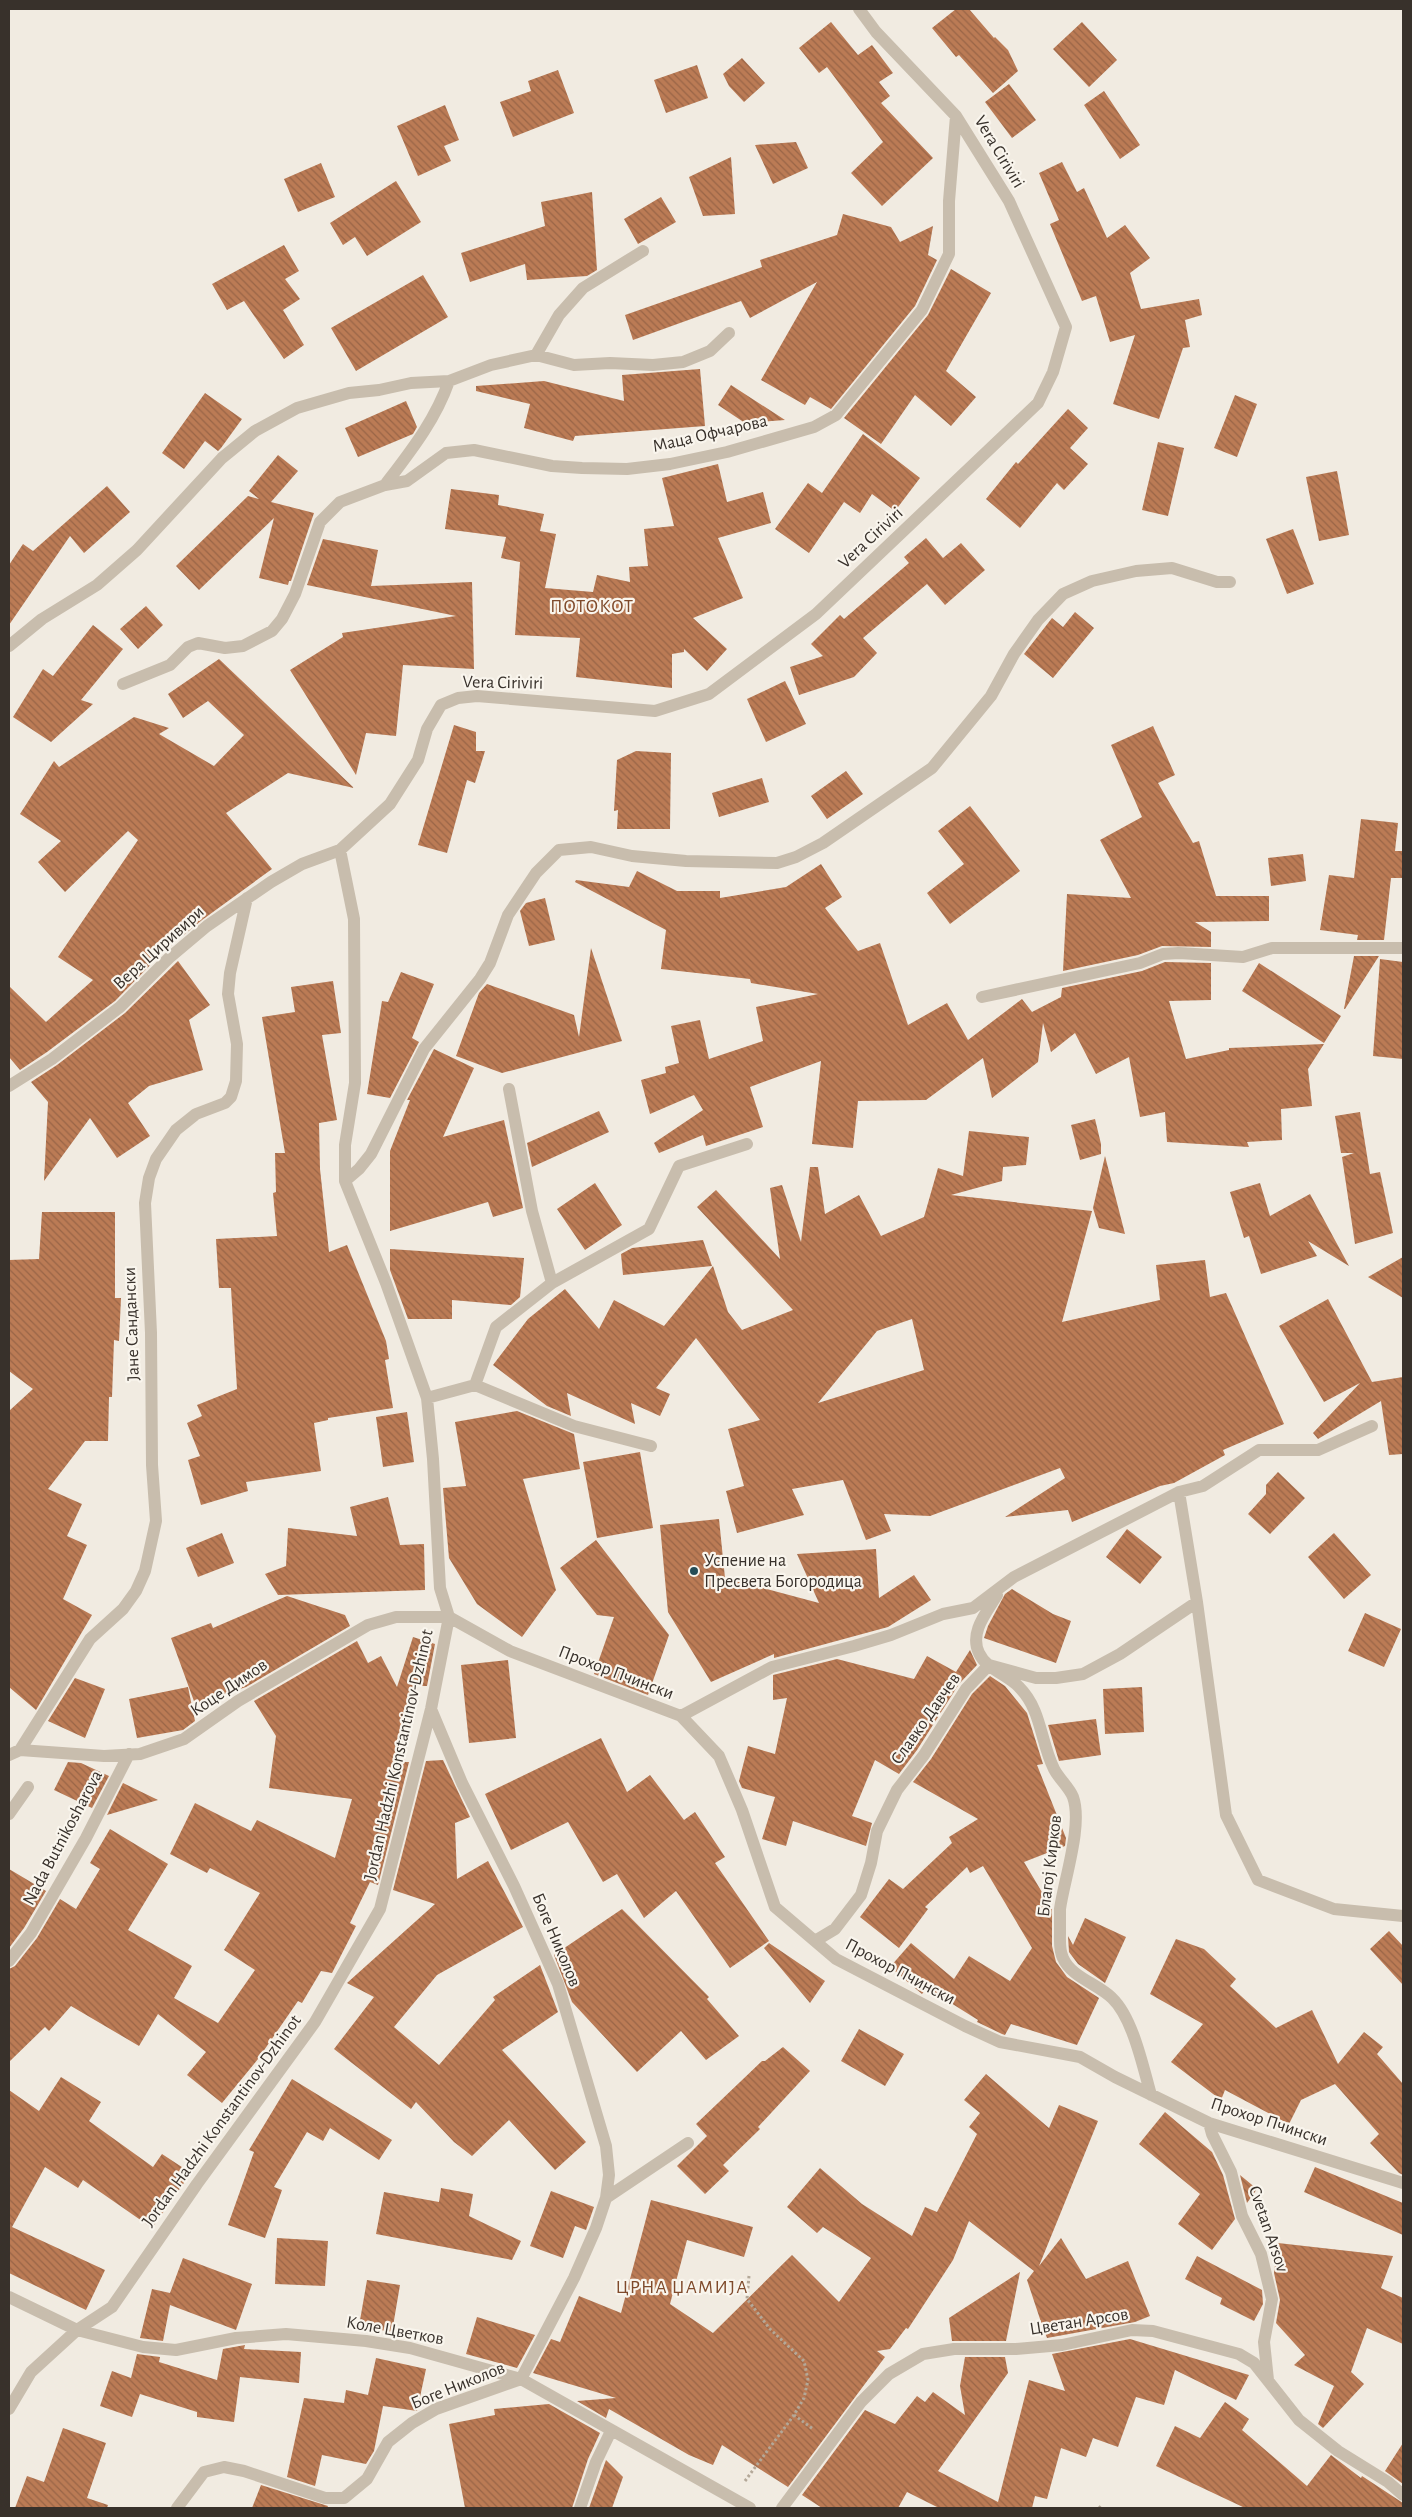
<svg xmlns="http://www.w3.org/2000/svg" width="1412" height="2517" font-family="'Alegreya Sans',sans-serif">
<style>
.building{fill:url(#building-back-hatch);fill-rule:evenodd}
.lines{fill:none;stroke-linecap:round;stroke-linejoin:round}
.path{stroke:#b4a898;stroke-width:3;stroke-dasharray:2.5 2.5;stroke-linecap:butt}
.minor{stroke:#c8bdad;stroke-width:12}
.poi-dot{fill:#244c56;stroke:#f9f5ed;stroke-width:2}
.labels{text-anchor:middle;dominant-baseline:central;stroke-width:4.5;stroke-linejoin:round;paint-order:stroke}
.street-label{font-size:18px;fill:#38312b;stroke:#f9f5ed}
.poi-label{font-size:18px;fill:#38312b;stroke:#f9f5ed;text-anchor:start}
.neighbourhood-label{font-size:19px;letter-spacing:1px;fill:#7f4a2b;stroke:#f9f5ed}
</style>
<defs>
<pattern id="building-back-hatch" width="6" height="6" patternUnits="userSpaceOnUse" patternTransform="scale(1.25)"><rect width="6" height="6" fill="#bb7b55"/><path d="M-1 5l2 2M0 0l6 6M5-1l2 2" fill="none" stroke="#996547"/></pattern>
</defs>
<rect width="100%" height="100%" fill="#f1ebe1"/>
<!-- building -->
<path class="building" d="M956,9H969L994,38L995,37L1008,50L1018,71L993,93L959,55L956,57L932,28Z
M831,22L858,55L872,45L893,73L879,82L890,96L881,103L933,158L882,206L851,173L883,142L827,67L819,73L799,48Z
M1082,22L1117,60L1089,87L1053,49Z
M742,58L765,83L744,102L729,86L723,74Z
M697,65L708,98L666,113L654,80Z
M558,70L574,113L513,137L500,102L531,91L528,81Z
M1009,84L1036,120L1012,138L985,102Z
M1104,91L1140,145L1120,159L1084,105Z
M445,105L459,140L444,146L451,161L418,176L397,126Z
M796,142L808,168L773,184L755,145Z
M731,157L735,214L703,216L689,177Z
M1062,162L1077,192L1084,188L1107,238L1125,225L1150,258L1130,273L1141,309L1199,299L1202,315L1185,320L1190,347L1183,348L1159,419L1113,404L1135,335L1110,342L1096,296L1082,301L1050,224L1059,220L1039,173Z
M321,163L335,197L298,212L284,179Z
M396,181L421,222L367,256L355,237L343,245L330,223Z
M592,192L597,270L587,276L527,280L525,264L470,282L461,253L545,226L541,202Z
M661,197L676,222L638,244L624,219Z
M843,214L891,227L900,242L933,226L928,255L937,260L915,306L831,409L810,397L805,405L761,380L817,282L750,318L741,301L633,340L625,315L762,267L760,260L837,235Z
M284,245L299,271L285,279L300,299L283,310L304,345L284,359L244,301L227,310L212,284Z
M951,269L991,293L946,371L976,397L951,426L915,395L881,444L844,418L928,315Z
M423,275L448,317L356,371L331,328Z
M700,369L705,426L575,436L573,441L524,428L530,404L476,391V386L544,381L624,401L622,375Z
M731,385L785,420L745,423L718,405Z
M205,393L242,419L221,448L218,451L205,441L184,469L162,453Z
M1235,395L1257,404L1237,457L1214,448Z
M406,401L417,427L413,434L358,457L345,428Z
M1068,409L1088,428L1070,448L1088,464L1064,490L1057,483L1020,528L986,499L1016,462L1018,464Z
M863,434L920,478L895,511L872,494L860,513L844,502L809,553L775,529L808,483L822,493Z
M1158,442L1184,448L1168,516L1142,510Z
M278,455L298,471L271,502L314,513L291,581H289L288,585L259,578L274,518L199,590L176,566L248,496L259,499L249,491Z
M718,464L727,502L763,492L771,523L718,538L743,598L693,618L727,649L707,671L684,649V652L672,654V688L576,677L580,638L515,635L520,562L501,558L506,537L445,529L451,489L499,495L498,505L544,514L540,531L556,534L545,588L593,592L597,575L630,582L629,567L648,566L644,529L674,526L662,478Z
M1337,471L1349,535L1319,541L1306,477Z
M107,486L130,512L84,553L70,536L9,625V565L23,544L33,551Z
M1293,529L1314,584L1287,594L1266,539Z
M926,538L943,558L961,543L985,570L945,605L927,584L863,638L877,653L854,677L799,695L790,667L823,656L811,644L840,615L844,619L909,563L904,557Z
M323,539L378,550L371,586L472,582L474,669L403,665L396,736L366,733L356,775L290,670L343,637L342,633L456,616L307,585Z
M146,606L163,625L138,649L120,629Z
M1075,612L1094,628L1053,678L1024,654L1052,618L1063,627Z
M93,625L123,649L81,700L93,704L51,742L13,717L43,669L53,676Z
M219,659L354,788L288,773L226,813L272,869L202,920L163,952L115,1001L47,1052L20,1070L9,1057V986L46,1022L93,980L58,957L138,840L128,831L65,892L38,862L61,841L20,814L54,761L59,767L134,717L169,728L159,734L214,766L244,735L208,701L183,718L168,694Z
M785,681L806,724L766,742L747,699Z
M454,725L476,732V751H485L475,783L467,780L447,853L418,845Z
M1153,726L1175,775L1158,783L1193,843L1199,841L1216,896H1269V921L1195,922L1211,932V947L1162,946L1138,955L1063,971L1067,894L1131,898L1100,840L1142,817L1111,745Z
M636,751L671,753L670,829H617L618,810L614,811L617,760Z
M846,771L863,794L827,819L811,796Z
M762,778L769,802L719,817L712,793Z
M970,806L1020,871L950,924L927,893L964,864L938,831Z
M1361,819L1398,823L1395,851H1403V878H1391L1384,940H1357L1358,935L1320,930L1329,875L1354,878Z
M1303,854L1306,881L1271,886L1268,858Z
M821,864L842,897L825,908L858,951L880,943L908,1025L947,1003L968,1040L1022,999L1032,1012L1061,997L1062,988L1142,971L1165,962L1211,963V1000L1169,1001L1186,1059L1229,1050V1048L1324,1044L1308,1069L1312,1106L1281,1109L1282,1140L1247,1142L1249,1147L1167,1142L1165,1112L1140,1117L1129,1057L1096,1074L1075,1033L1051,1052L1043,1023L1038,1062L992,1098L983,1058L926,1100L858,1101L853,1148L812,1144L821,1061L750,1087L763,1127L706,1146L703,1135L659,1153L654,1143L703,1110L694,1095L650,1114L641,1080L666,1073L665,1067L679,1063L671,1026L700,1020L709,1059L763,1041L756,1007L818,994L751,983L750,979L661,969L666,930L575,882L576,880L629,887L637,871L677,891H720V898L786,887Z
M545,898L555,940L529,946L520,911L526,903Z
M591,948L622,1041L502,1073L456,1056L479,993L487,984L574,1015L579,1037Z
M1354,956H1379L1345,1009H1344Z
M1380,959L1403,962V1059L1373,1056Z
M178,961L210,1005L189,1020L203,1070L149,1086L128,1103L150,1136L117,1158L90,1118L44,1181L48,1102L31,1082L57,1065L125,1013Z
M1259,963L1341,1016L1324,1043L1242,991Z
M401,972L434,984L412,1038L419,1042L390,1098L367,1094L382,1001L388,1002Z
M333,981L341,1033L322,1035L337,1120L319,1123L320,1169L329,1252L347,1245L386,1341L389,1359L385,1360L393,1408L328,1418V1420L314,1423L321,1471L246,1482L248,1491L201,1505L188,1460L200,1456L187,1423L202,1416L197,1405L237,1389L231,1288H219L216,1239L277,1236L273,1193L276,1192L275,1153H285L262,1017L295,1012L291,987Z
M434,1049L474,1068L443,1137L504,1120L523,1208L493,1217L488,1202L390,1231V1151L410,1100H407Z
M599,1111L609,1132L532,1167L527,1143Z
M1360,1112L1370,1174L1380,1172L1393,1233L1355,1244L1342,1157L1354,1153H1341L1335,1116Z
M1095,1119L1101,1144V1154L1080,1160L1071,1125Z
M969,1131L1029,1137L1026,1165L1003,1167L1002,1181L951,1195L1092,1211L1062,1322L1160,1300L1156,1265L1205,1260L1210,1297L1226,1293L1284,1424L1223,1450L1225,1455L1174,1483L1160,1486L1072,1522L1068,1510L1005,1517L1065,1478L1060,1468L930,1516L884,1514L891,1531L866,1540L843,1480L792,1489L804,1515L737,1533L726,1491L744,1486L728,1429L760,1420L696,1338L656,1388L670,1394L660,1416L631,1403L635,1424L567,1393L571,1416L547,1406L493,1365L528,1319L565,1289L599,1329L614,1300L664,1326L713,1266L728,1312L742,1330L793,1310L697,1207L716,1190L780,1259L770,1188L782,1185L801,1242L810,1167H818L825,1214L859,1195L881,1236L924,1217L938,1168L963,1176ZM912,1319L924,1370L818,1403L877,1331Z
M1105,1156L1125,1234L1099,1228L1093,1208Z
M595,1183L622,1225L585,1250L557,1209Z
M1260,1183L1270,1216L1310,1194L1349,1266L1308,1241L1317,1256L1261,1274L1249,1236L1244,1238L1230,1192Z
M42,1212H115V1298H121L119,1341L114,1340L112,1397H109L108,1441H85L48,1489L82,1504L67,1536L87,1545L63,1599L92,1615L36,1710L9,1687V1411L33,1389L9,1371V1260L39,1259Z
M703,1240L712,1266L623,1275L621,1254L632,1248Z
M390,1249L524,1258L520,1297L511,1305L452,1300V1319H408L390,1270Z
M1403,1257V1298L1368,1277Z
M1328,1299L1372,1382L1403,1377V1454L1389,1455L1381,1401L1318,1439L1313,1433L1360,1383L1324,1402L1279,1326Z
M517,1411L574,1434L580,1469L523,1479L556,1590L522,1637L477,1604L449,1558L443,1488L466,1486L455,1422Z
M407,1412L414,1462L383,1467L376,1417Z
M640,1452L653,1528L597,1538L583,1462Z
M1278,1472L1305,1498L1270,1534L1248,1514L1266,1494V1485Z
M388,1497L400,1545L424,1544L425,1590L278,1595L265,1574L286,1566L288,1528L357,1536L350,1507Z
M719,1519L725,1578L819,1603L797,1554L876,1549L879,1598L914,1575L931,1600L888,1627L774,1658V1654L711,1682L668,1612L660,1525Z
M1127,1529L1162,1557L1140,1584L1106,1557Z
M222,1533L234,1563L198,1577L186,1548Z
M1334,1533L1371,1575L1344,1599L1308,1557Z
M596,1540L669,1635L648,1695L594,1674L614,1617L597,1615L560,1568Z
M1012,1589L1053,1614L1071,1621L1056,1663L984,1638L988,1626L1005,1594Z
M287,1596L345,1615L350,1626L246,1687L195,1704L171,1638L211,1623L213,1628Z
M1365,1613L1401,1629L1384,1667L1348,1651Z
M413,1637L435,1644L427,1686H418L404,1762H409L378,1885L370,1882L350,1923L356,1926L332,1973L321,1971L302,2003L298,2001L258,2059L222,2103L187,2075L206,2052L158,2014L139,2046L71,2006L49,2031L45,2027L9,2062V1969L15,1966L37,1938L60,1899L76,1909L100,1869L90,1863L110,1829L168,1864L128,1930L192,1966L174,1998L218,2023L255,1970L224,1950L260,1893L210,1868L207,1873L170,1854L195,1803L251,1831L257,1820L335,1858L352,1799L269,1788L276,1736L254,1701L357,1641L368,1663L381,1656L397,1687Z
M970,1650L977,1665L959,1684L917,1750L899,1774L875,1760L852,1816L872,1823L866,1846L793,1821L786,1846L762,1839L775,1797L742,1788L739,1781L748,1746L775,1754L787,1698L773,1700V1675L837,1659L914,1679L927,1656L956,1672Z
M508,1660L516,1738L469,1743L461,1665Z
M990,1676L1005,1686L1027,1713L1043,1764L1037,1765L1066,1838L1065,1846L1024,1862L1052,1909V1946L1056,1962L1067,1977L1099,1998L1077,2045L1011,2024L1005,2035L1002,2034L977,2022L978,2020L927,1988L922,1994L890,1967L911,1943L954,1979L969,1956L1010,1981L1032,1948L983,1866L970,1873L967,1867L925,1907L928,1909L899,1948L860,1917L889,1879L903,1889L952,1843L949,1837L978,1819L913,1782L931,1759L972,1694Z
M75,1678L105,1689L85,1738L48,1721Z
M188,1687L195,1721L183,1730L137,1738L129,1699Z
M1142,1687L1144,1732L1105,1734L1103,1689Z
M1096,1719L1101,1755L1059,1761L1048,1725Z
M601,1738L627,1792L650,1775L684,1820L695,1812L725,1857L715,1863L769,1941L730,1968L676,1891L644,1918L617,1874L603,1882L568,1822L511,1850L485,1794Z
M443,1760L470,1817L455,1823L457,1879L488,1861L523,1927L437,1975L394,2027L439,2065L495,2000L493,1997L540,1965L558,2012L502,2050L586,2142L555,2170L509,2120L472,2156L454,2142L416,2102L411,2109L334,2049L374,1997L347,1983L435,1904L393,1890L426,1761Z
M68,1762L81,1763L109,1776L92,1808L54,1790Z
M123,1783L158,1800L107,1815Z
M9,1869L46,1891L24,1928L9,1948Z
M622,1909L709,1997L707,1999L739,2036L706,2060L681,2031L637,2072L572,2002L554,1955Z
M1085,1918L1126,1937L1105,1983L1078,1964L1069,1952L1068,1936L1073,1945Z
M1389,1931L1403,1946V1985L1370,1949Z
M1176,1939L1204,1949L1236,1979L1230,1986L1276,2028L1312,2010L1338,2064L1364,2032L1383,2047L1377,2054L1403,2084V2175L1399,2173L1370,2143L1379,2134L1335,2084L1301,2100L1289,2124L1225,2090L1221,2100L1171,2062L1203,2024L1150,1994Z
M769,1943L825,1981L810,2003L764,1948Z
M859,2029L904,2054L885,2086L841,2061Z
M783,2047L810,2071L758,2127L760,2129L723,2165L729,2171L705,2194L677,2166L707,2136L696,2124L762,2061H765Z
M986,2074L1049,2128L1059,2105L1098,2121L1039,2266L1061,2238L1086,2279L1128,2261L1150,2316L1135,2322L1047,2338L1043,2327L1044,2322L1042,2325L1027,2280L1034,2271L969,2221L953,2260L908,2329L906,2328L890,2349L877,2351L885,2357L788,2487L722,2445L713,2465L689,2455L609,2409L606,2418L577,2401L616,2398L533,2373L551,2339L560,2342L579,2296L621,2313L651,2200L753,2227L744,2257L687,2240L670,2304L713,2333L792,2255L839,2302L871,2258L823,2227L817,2233L787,2207L820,2168L862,2204L912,2236L925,2207L937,2212L977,2134L969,2127L980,2113L964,2100Z
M61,2077L101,2102L89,2121L153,2167L162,2154L191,2173L152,2228L83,2180L78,2188L45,2167L12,2227L105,2270L86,2310L9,2273V2090L39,2111Z
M292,2079L392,2140L379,2160L330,2128L323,2141L307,2132L274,2187L282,2190L265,2238L228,2225L254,2152L249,2150Z
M1165,2112L1212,2152L1223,2175L1235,2219L1212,2250L1178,2224L1200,2194L1139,2144Z
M1315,2167L1403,2203V2235L1304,2192Z
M1240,2175L1257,2189L1247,2203Z
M441,2188L473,2194L469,2216L521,2241L512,2260L376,2234L384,2192L439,2202Z
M551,2191L594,2207L586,2230L575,2226L563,2258L530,2246Z
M277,2238L328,2241L325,2286L275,2284Z
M1278,2243L1393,2256L1381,2288L1403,2298V2344L1367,2328L1351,2372L1364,2384L1323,2428L1318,2424L1334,2386L1294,2365L1305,2355L1276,2323L1280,2300L1274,2273Z
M1197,2256L1262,2290L1263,2304L1254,2321L1220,2304L1222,2298L1185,2279Z
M183,2258L252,2284L236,2330L170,2305L163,2341L140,2338L152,2289L170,2293Z
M1020,2272L1006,2341H952L949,2318Z
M367,2280L400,2285L392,2332L359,2326Z
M477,2317L535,2335L517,2368L466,2354Z
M1130,2339L1249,2375L1236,2400L1175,2370L1164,2405L1136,2397L1118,2447L1093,2438L1086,2457L1061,2448L1047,2499L1035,2496L1032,2508H939L907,2492L898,2508H822L802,2495L865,2410L895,2424L917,2396L925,2402L933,2392L965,2415L960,2386L965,2357H1005L1008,2373L938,2471L998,2502L1029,2380L1065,2391L1052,2354Z
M245,2345L244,2349L301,2352L299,2383L240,2377L234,2422L197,2417V2412L140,2394L132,2417L100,2406L112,2371L131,2378L137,2354L160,2357L159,2362L217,2380L223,2349Z
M376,2358L426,2369L417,2411L383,2406L374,2451L366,2464L322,2455L315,2486L287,2477L304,2398L344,2403L346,2390L368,2395Z
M1225,2402L1249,2419L1242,2430L1307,2486L1331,2455L1361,2478L1362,2476L1403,2503V2508H1245L1156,2466L1175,2426L1200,2438Z
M549,2404L600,2433L588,2459L572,2508H465L449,2424L495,2415L494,2409Z
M63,2428L106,2443L87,2498L108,2505L107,2508H15L27,2476L44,2482Z
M1403,2443V2484L1385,2471Z
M606,2460L623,2477L612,2508H589Z
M261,2485L328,2506L327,2508H252Z"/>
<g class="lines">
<!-- path -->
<path class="path" d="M749,2276L747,2299L770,2329L804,2361L808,2380L804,2398L794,2415L813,2429
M745,2481L794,2415
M1099,2508L1101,2506"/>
<!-- minor -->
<path class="minor" d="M536,355L559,315L583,288L643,251
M449,381C435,421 410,452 385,485L407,481L446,453L474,450L552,466L582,468L627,469L670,464L727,452L814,427L836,415L922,310L949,254V201L956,116
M9,646L42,619L97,585L137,550L222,458L255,431L297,408L349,393L379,390L411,383L449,381L491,365L536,355L574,365L610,363L653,365L683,362L710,351L729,333
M123,684L170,665L188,647L198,643L225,648L243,646L272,631L282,619L295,594L320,522L340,502L385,485
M982,997L1140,963L1163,954L1179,953L1243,957L1272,948H1403
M9,1086L52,1059L120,1007L169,958L207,926L271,882L302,864L340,850L390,804L418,760L427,729L441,705L458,698L477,696L655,711L709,694L816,614L1038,403L1053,372L1066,327L1009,201L956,116L876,32L859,9
M509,1089L532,1211L552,1283
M345,1181L359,1169L371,1154L424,1049L480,979L490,963L508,915L536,873L559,850L591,847L632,856L686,861L777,863L796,857L823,843L932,768L991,696L1014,654L1038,620L1063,594L1092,581L1136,571L1172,568L1217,582H1230
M475,1385L574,1426L651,1446
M427,1398L475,1385L496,1327L552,1283L649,1229L679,1166L747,1144
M1179,1492L1197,1602L1226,1815L1258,1880L1334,1909L1403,1916
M997,1595C987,1612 969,1632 979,1653C986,1669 1008,1675 1019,1687C1042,1710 1040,1741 1054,1769C1059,1779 1069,1787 1073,1797C1083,1825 1064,1880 1060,1909C1060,1917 1060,1924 1060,1932C1060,1941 1059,1950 1063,1958C1071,1977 1098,1984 1112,1998C1133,2018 1143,2067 1151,2095
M681,1716L772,1667L854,1646L891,1635L943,1614L973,1608L1014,1577L1179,1492L1203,1486L1259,1450H1318L1372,1426
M20,1750L90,1639L123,1609L136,1591L145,1571L156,1521L152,1465L151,1333L145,1203L149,1178L156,1159L176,1130L196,1114L225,1103L231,1097L236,1081L237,1044L228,994L230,973L247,898
M9,1755L20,1750L104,1756L140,1754L184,1739L238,1701L368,1625L396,1617H449L510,1651L681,1716L719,1756L742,1810L775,1907L836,1959L965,2026L1000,2042L1080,2057L1115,2077L1209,2123L1403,2183
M9,1814L28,1787
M815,1941L835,1929L861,1895L871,1863L877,1831L897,1790L924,1755L966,1689L989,1665L1036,1678H1056L1083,1674L1120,1654L1197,1602
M9,1961L31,1933L86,1838L129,1754
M1209,2123L1212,2134L1231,2172L1242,2216L1261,2254L1272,2299L1264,2342L1268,2380
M606,2198L688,2143
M9,2297L77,2330L143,2347L176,2350L236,2338L286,2334L366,2341L410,2348L521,2379L750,2508
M9,2409L31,2372L77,2330L112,2307L197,2184L315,2022L380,1909L431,1709L449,1617L440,1588L433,1459L427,1398L386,1283L345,1181V1145L355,1083L354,919L340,850
M177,2508L204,2472L224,2467L244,2471L325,2498H344L367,2479L388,2442L412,2423L436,2409L521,2379L574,2278L596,2228L606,2198L609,2175L606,2146L558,1984L514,1886L462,1783L431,1709
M580,2508L596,2462L611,2431
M782,2508L861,2402L889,2374L923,2354L954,2349H1016L1062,2345L1132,2330L1153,2331L1239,2354L1254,2363L1299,2420L1338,2451L1388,2482L1403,2495"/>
</g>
<!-- markers -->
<circle class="poi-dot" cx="694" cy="1571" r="5"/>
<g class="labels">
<!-- street labels -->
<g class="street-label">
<text transform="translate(999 152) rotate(59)">Vera Ciriviri</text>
<text transform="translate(710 434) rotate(-13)">Маца Офчарова</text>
<text transform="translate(871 538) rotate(-43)">Vera Ciriviri</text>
<text transform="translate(503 683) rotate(1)">Vera Ciriviri</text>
<text transform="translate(159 948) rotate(-42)">Вера Циривири</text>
<text transform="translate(132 1324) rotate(-92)">Јане Сандански</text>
<text transform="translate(616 1673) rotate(21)">Прохор Пчински</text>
<text transform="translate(229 1688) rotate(-34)">Коце Димов</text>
<text transform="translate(926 1719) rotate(-55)">Славко Давчев</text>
<text transform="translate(399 1755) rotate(-77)">Jordan Hadzhi Konstantinov-Dzhinot</text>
<text transform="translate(63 1838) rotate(-62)">Nada Butnikosharova</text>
<text transform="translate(1050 1866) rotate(-83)">Благој Кирков</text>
<text transform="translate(556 1940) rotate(67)">Боге Николов</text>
<text transform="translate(900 1972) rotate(28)">Прохор Пчински</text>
<text transform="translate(222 2121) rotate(-54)">Jordan Hadzhi Konstantinov-Dzhinot</text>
<text transform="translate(1269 2122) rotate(18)">Прохор Пчински</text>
<text transform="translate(1268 2229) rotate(71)">Cvetan Arsov</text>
<text transform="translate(1079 2322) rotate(-9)">Цветан Арсов</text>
<text transform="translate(395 2331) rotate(10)">Коле Цветков</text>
<text transform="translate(458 2386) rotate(-22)">Боге Николов</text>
</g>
<!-- poi labels -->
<g class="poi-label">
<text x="704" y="1561">Успение на<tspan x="704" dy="21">Пресвета Богородица</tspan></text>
</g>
<!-- neighbourhood labels -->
<g class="neighbourhood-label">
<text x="592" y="606">ПОТОКОТ</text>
<text x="682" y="2287">ЦРНА ЏАМИЈА</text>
</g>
</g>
<!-- border -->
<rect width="1412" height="2517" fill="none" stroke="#38312b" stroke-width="20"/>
</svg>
